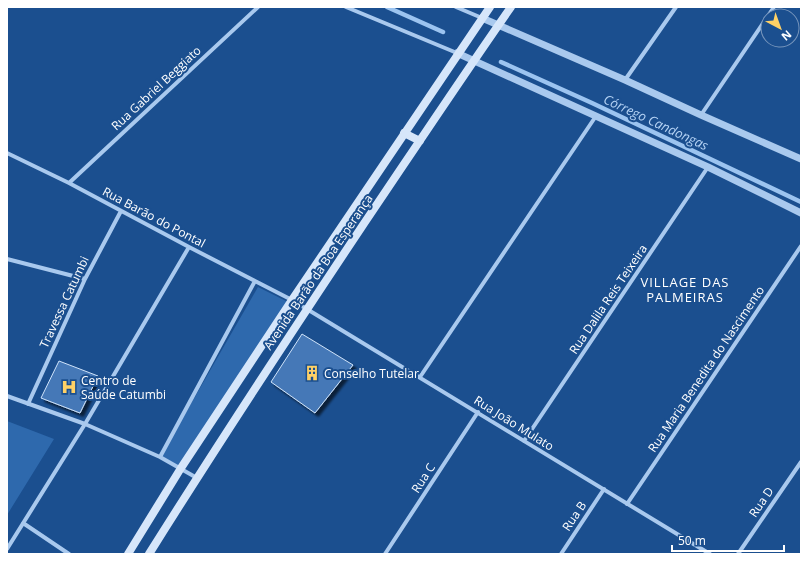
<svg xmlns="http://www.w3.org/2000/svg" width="808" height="561" font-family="'Open Sans',sans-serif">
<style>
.green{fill:#2e69ad}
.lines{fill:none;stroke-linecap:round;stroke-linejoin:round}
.stream{stroke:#9cc4f0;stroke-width:4.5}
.building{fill:#4478b7;stroke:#cfe3fa;filter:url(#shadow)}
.minor{stroke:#a9c9ee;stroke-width:4}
.tertiary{stroke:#a9c9ee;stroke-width:7}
.secondary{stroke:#d6e6fa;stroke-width:8}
.labels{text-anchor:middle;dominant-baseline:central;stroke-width:4;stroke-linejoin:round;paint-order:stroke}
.street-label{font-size:12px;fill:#fff;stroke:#1b4f8f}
.poi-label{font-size:12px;fill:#fff;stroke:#1b4f8f;text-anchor:start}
.water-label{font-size:13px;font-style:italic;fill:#b5d3f5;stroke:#1b4f8f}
.neighbourhood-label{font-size:13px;letter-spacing:1px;fill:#fff;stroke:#1b4f8f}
</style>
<defs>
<filter id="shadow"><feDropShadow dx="3.5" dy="3.5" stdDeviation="1" flood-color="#0009"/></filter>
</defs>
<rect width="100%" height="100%" fill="#1b4f8f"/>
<!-- green -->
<path class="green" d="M258,287L288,302L179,466L161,456Z
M7,421L54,439L7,515Z"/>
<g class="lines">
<!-- stream -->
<path class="stream" d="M387,7L443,32
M501,62L592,103L801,202"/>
</g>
<!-- building -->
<path class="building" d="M302,334L353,365L315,413L271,382Z
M59,361L98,376L80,413L41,398Z"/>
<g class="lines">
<!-- minor -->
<path class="minor" d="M346,7L457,53
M456,7L482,18
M625,80L676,7
M701,115L774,7
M7,153L69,183L189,247L292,300L710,554
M69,183L258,7
M7,259L85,279
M420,377L596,116
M7,396L85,424L160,457L197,478
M28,404L85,279L121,211
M524,441L708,167
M160,457L255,281
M627,504L801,246
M23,523L69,554
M7,549L85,424L189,247
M385,554L478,412
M561,554L604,489
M738,554L801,462"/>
<!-- tertiary -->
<path class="tertiary" d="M482,18L625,80L701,115L801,159
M457,53L708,167L801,213"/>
<!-- secondary -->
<path class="secondary" d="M404,133L420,141
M128,554L181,468L292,300L490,7
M149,554C218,444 289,336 361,228C411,154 460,80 511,7"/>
</g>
<!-- icons -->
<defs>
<symbol id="building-bare" viewBox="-9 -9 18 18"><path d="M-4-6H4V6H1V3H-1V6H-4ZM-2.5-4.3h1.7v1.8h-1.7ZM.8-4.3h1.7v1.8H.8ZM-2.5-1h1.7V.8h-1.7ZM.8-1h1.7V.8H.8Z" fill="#ffd166" stroke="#1b4f8f" stroke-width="2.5" paint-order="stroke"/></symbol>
<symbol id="hospital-bare" viewBox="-9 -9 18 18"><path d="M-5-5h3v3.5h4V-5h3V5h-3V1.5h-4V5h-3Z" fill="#ffd166" stroke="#1b4f8f" stroke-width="2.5" paint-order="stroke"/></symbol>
</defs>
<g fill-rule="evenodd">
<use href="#building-bare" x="301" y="362" width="22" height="22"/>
<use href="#hospital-bare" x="58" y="376" width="22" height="22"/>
</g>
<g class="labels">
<!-- street labels -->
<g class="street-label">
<text transform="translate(156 88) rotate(-43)">Rua Gabriel Beggiato</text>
<text transform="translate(154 217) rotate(28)">Rua Barão do Pontal</text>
<text transform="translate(318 272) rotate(-56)">Avenida Barão da Boa Esperança</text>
<text transform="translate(608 299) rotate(-56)">Rua Dalila Reis Teixeira</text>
<text transform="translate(64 302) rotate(-65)">Travessa Catumbi</text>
<text transform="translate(706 369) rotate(-56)">Rua Maria Benedita do Nascimento</text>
<text transform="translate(514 423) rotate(32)">Rua João Mulato</text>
<text transform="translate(423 478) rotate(-57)">Rua C</text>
<text transform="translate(761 502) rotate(-56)">Rua D</text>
<text transform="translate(574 516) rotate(-56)">Rua B</text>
</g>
<!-- poi labels -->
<g class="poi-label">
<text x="324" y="373">Conselho Tutelar</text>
<text x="81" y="380">Centro de<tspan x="81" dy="14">Saúde Catumbi</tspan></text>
</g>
<!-- water labels -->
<g class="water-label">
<text transform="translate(656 122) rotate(25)">Córrego Candongas</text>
</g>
<!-- neighbourhood labels -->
<g class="neighbourhood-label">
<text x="685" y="282">VILLAGE DAS<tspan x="685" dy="15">PALMEIRAS</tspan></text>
</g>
</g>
<!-- border -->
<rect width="808" height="561" fill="none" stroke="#ffffff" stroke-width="16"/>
<!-- north arrow -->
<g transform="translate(780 28) rotate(139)"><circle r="19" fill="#1b4f8f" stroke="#7695bc"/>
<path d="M0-3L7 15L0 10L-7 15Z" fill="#ffd166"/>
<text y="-6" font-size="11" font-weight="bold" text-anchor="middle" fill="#ffffff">N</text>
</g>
<!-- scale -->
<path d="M672 545v6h112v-6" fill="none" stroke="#ffffff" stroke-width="2"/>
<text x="678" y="545" font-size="12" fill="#ffffff" stroke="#1b4f8f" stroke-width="3" paint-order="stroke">50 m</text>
</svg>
